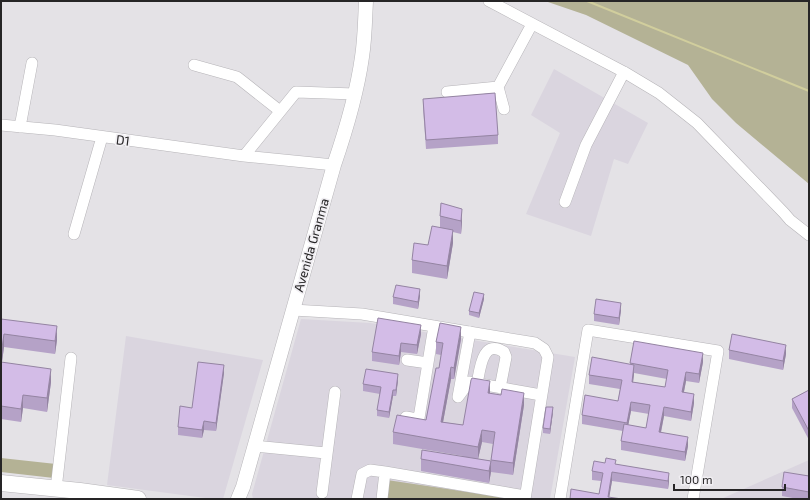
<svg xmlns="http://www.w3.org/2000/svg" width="810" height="500" font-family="'Exo 2',sans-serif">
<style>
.built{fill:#dad5df}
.green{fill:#b4b295}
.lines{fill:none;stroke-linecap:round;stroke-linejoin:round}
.stream{stroke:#d1ce9d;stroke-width:2}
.minor-casing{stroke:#b6b4b8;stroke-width:12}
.major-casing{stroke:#b6b4b8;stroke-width:15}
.highway-casing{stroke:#b6b4b8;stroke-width:17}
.minor{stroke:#fff;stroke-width:11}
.major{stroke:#fff;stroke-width:14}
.highway{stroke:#fff;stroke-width:16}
.wall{fill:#b5a2c7;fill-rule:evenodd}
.shaded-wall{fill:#9484a2}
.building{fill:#d3bce7;stroke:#9484a2}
.labels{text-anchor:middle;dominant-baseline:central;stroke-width:3.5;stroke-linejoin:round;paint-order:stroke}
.street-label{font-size:13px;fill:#262526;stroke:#f1eff3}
</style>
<rect width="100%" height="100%" fill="#e4e2e6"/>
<!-- built -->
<path class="built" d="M554,69L648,123L628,164L614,159L591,236L526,214L560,133L531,115Z
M301,319L370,323L575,357L550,499H253L252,494Z
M126,336L263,360L223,499H213L107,485Z
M809,460V499H721Z"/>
<!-- green -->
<path class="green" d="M545,1H809V184L736,123L712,99L688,65L586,15Z
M1,458L56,464L54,478L1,472Z
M387,480L508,498L510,499H384Z"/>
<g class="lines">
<!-- stream -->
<path class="stream" d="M587,1L809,91"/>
<defs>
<path id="minor" d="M489,1L624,72L659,93L697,123L784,213L790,220L809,235
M194,65L237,77L280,111
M447,92L498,87
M504,109L498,87L532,24
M1,125L55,130L244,156L334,165
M20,127L32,63
M244,156L296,92L355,94
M565,202L586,145L624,72
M74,234L102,137
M293,310L362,314L535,343L544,349L548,357L525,499
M470,332L458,397L469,382L541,395
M407,360L428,363
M477,384C480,370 482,338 504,352L506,357L500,388
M406,417L417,419L419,418L434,326
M254,446L326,453
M56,489L71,358
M322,493L335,392
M357,499L362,474L370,470L385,472L525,496
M382,499L385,472
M560,499L588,330L718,351L693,499"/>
<path id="major" d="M238,499L243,487L334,165C346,130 357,93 362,57C365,38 365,19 366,1"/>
<path id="highway" d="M1,483L80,491L138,499"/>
</defs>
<!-- minor casing -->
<use href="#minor" class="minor-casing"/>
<!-- major casing -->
<use href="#major" class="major-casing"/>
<!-- highway casing -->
<use href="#highway" class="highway-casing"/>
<!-- minor -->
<use href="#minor" class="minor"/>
<!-- major -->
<use href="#major" class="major"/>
<!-- highway -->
<use href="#highway" class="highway"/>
</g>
<!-- wall -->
<path class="wall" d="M423,99L498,135V144L426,149L423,108Z
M441,203L462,222L461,234L453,232V243L447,279L412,273V260L428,245L440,228V216Z
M420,296L418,309L393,304V297Z
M484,299L479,318L469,315V311Z
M621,310L619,325L594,321V314Z
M1,319L57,340L55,354L4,347L2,362L51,382L47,412L23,408L21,422L1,419Z
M421,334L417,354L401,352L399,365L372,361V352Z
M461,339L454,379H451L443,422L463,425L490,394L524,405L513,475L491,472L489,483L421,471V459L463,456L393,444V432L426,420L439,368L441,355L436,354V342ZM482,442L493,444L491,461L478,459Z
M634,341L703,362L699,383L686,381L684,392L694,403L691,421L664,416L661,433L688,446L685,461L621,450V441L623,431L582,424V415L618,401L620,389L589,384V375L630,364ZM634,373L667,379L665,387L633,382ZM631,411L649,414L646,428L628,425Z
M729,350L786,354L783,370L729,359Z
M224,373L216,431L204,430L202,438L178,435V427Z
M398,380L396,396H393L389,418L377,416V410L380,394L363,391V384Z
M809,390V440L792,408V399Z
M553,412L550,434L543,433V428Z
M616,464L669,481L668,489L612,481L609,497L570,499L599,494L601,481L592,480V471Z
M809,476V499H798L782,496V487Z"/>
<!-- shaded-wall -->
<path class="shaded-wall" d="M462,209V222L461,234V221Z
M453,230V243L447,279V266Z
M420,289V296L418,309V302Z
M484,294V299L479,318V313Z
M621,303V310L619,325V318Z
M421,325V334L417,354V345Z
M57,326V340L55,354V341Z
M461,327V339L454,379V368Z
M4,334V347L1,369V355Z
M401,343V352L399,365V356Z
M786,345V354L783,370V361Z
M703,353V362L699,383V374Z
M224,365V373L216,431V423Z
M634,365V374L632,391V382Z
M451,367V379L441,433V422Z
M51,369V382L47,412V398Z
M686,372V381L682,401V392Z
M398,374V380L396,396V390Z
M490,381V393L488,405V393Z
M393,390V396L389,418V412Z
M524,393V405L513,475V463Z
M694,394V403L691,421V412Z
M23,395V408L21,422V409Z
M631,402V411L627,432V423Z
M553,407V412L550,434V429Z
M664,407V416L659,441V432Z
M204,421V430L202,438V430Z
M482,430V442L478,459V447Z
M688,437V446L685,461V452Z
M491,461V472L489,483V471Z
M612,472V481L609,499L608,497Z
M669,473V481L668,489V481Z"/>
<!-- building -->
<path class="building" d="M495,93L498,135L426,140L423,99Z
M441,203L462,209L461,221L440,216Z
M432,226L453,230L447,266L412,260L414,243L428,245Z
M396,285L420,289L418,302L393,297Z
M474,292L484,294L479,313L469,311Z
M596,299L621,303L619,318L594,314Z
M378,318L421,325L417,345L401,343L399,356L372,352Z
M1,319L57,326L55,341L4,334L1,355Z
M440,323L461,327L454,368L451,367L441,422L463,425L471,380L472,378L490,381L488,393L501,395L502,389L524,393L513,463L491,460L495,432L482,430L478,447L393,432L397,415L426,420L436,368H439L443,343L436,342Z
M732,334L786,345L783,361L729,350Z
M634,341L703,353L699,374L686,372L682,392L694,394L691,412L664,407L659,432L688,437L685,452L621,441L624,424L646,428L650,405L631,402L627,423L582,415L585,395L618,401L622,380L589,375L592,357L634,365L632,382L665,387L668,370L630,363Z
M1,362L51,369L47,398L23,395L21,409L1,406Z
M198,362L224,365L216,423L204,421L202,430L178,427L180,406L192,408Z
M366,369L398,374L396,390H393L389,412L377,410L381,387L363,384Z
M809,390V431L792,399Z
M546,407H553L550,429L543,428Z
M422,450L491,461L489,471L421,459Z
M606,458L616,460L615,464L669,473L668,481L612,472L608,497L622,499H570L571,489L599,494L603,473L592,471L594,461L605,463Z
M784,472L809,476V492L782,487Z"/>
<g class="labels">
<!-- street labels -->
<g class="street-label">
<text transform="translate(123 140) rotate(7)">D1</text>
<text transform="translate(311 245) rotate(-74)">Avenida Granma</text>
</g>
</g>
<!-- border -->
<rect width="810" height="500" fill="none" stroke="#262526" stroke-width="4"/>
<!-- scale -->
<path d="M674 484v6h111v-6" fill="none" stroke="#262526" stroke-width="2"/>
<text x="680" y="484" font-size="12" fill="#262526" stroke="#f1eff3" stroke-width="3" paint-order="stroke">100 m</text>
</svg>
